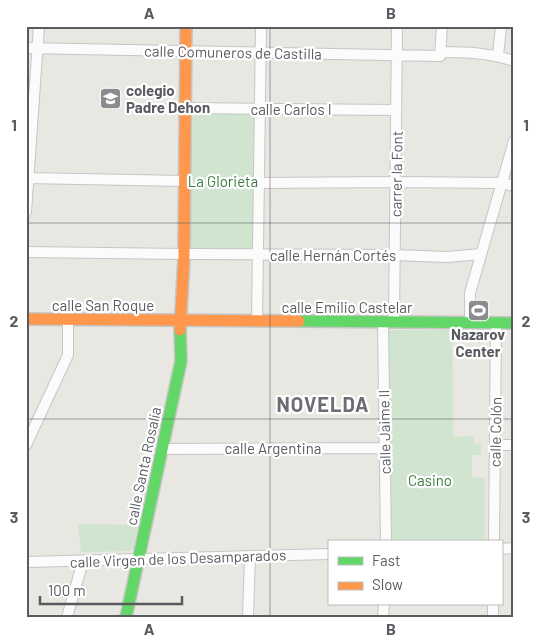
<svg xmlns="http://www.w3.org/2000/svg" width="540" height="643" font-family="Barlow,sans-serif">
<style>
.park{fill:#d0e4cf}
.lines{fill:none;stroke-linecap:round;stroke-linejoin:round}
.street-casing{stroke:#c5c6c5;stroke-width:12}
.fast-casing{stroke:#c5c5c4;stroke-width:14}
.slow-casing{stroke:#c5c5c4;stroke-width:14}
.street{stroke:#fcfbfb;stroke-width:10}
.fast{stroke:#63d668;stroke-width:11}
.slow{stroke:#ff974d;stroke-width:11}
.grid{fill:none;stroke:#595b60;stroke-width:1;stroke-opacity:0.55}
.labels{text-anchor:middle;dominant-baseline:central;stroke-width:4.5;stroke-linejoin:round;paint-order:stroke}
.street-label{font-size:15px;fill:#595b60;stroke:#fff}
.poi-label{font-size:15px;font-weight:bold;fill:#595b60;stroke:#fff;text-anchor:start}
.park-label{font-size:15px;fill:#3a7d3f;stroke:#fff}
.district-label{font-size:20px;font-weight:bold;letter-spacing:1px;fill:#6a6d72;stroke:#fff}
.neatline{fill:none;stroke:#595b60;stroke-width:2}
.grid-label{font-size:16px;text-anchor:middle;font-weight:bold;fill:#595b60}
</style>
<rect width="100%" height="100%" fill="#e8e7e2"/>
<!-- park -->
<path class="park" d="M191,111H256L255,250L189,251Z
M387,330H451L453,380V437L474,436V443L481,444V455H472V477L485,478V538L481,542H390Z
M78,524L138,525L133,548L129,551L81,552Z"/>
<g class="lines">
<defs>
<path id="street" d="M26,48L440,56L442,26
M441,52C466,52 490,53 514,61
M498,56L501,26
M186,108L396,110
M26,178L185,181
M259,183L396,182L502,183L514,186
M26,212L39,26
M26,252L184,254L394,255L447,257L481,254
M257,321L261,26
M383,322L386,542
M394,322L397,26
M470,322V293L514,141
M26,445L68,355V320
M495,445H514
M162,449L384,448
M494,542L496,323
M501,549L514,548
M26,562L329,554
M67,617L83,561
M248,617L250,556
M383,617L384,604
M493,617V604"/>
<path id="fast" d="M299,321L514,323
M126,617L181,361L180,330"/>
<path id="slow" d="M26,319L299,321
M180,330L184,257L186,26"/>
</defs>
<!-- street casing -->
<use href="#street" class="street-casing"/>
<!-- fast casing -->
<use href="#fast" class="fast-casing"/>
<!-- slow casing -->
<use href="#slow" class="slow-casing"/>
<!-- street -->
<use href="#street" class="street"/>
<!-- fast -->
<use href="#fast" class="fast"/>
<!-- slow -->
<use href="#slow" class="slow"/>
</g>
<!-- grid -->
<path class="grid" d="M270,26V617M26,223H514M26,419H514"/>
<!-- icons -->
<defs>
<symbol id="school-square" viewBox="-11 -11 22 22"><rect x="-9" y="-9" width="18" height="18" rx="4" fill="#8b8c8e" stroke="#fff"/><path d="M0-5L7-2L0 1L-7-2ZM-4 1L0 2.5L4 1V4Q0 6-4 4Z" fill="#fff"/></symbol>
<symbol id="stadium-square" viewBox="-11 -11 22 22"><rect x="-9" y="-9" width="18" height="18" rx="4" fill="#8b8c8e" stroke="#fff"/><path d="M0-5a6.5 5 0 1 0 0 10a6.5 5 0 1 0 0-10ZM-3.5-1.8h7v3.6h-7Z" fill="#fff"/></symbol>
</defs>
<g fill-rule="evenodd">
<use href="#school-square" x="98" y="86" width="25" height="25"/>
<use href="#stadium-square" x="466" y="298" width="25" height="25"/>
</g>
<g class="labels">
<!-- street labels -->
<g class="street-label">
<text transform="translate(233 52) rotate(1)">calle Comuneros de Castilla</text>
<text x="291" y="109">calle Carlos I</text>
<text transform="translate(396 174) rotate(-89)">carrer la Font</text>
<text x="333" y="255">calle Hernán Cortés</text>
<text x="103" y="305">calle San Roque</text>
<text x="347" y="307">calle Emilio Castelar</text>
<text transform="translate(384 432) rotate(-91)">calle Jaime II</text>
<text transform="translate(495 432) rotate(-89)">calle Colón</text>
<text x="273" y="448">calle Argentina</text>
<text transform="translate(143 466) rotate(-78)">calle Santa Rosalía</text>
<text transform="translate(178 558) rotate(-2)">calle Virgen de los Desamparados</text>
</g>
<!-- poi labels -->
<g class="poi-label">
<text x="126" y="90">colegio<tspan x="126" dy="17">Padre Dehon</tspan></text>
<text x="478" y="334" text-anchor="middle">Nazarov<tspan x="478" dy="17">Center</tspan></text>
</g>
<!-- park labels -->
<g class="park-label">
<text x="223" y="181">La Glorieta</text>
<text x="430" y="480">Casino</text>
</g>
<!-- district labels -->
<g class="district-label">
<text x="323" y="404">NOVELDA</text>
</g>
</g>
<!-- border -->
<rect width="540" height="643" fill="none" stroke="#ffffff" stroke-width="55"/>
<!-- legend -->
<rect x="328" y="540" width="175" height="65" fill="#ffffff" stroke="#bdbdbf"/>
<rect x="338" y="557" width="25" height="8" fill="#63d668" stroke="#bdbdbf"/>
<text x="372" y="566" font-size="15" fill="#595b60">Fast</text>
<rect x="338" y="582" width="25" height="8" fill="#ff974d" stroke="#bdbdbf"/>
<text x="372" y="590" font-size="15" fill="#595b60">Slow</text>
<!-- scale -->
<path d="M40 596v8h142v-8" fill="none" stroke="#595b60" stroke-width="2.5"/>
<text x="48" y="596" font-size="15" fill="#595b60" stroke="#ffffff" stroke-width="4" paint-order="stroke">100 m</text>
<rect x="28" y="28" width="484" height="588" class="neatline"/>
<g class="grid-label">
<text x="149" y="19">A</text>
<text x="391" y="19">B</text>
<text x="14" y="131">1</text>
<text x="526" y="131">1</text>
<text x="14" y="327">2</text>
<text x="526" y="327">2</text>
<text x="14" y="523">3</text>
<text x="526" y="523">3</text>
<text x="149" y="635">A</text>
<text x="391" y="635">B</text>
</g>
</svg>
